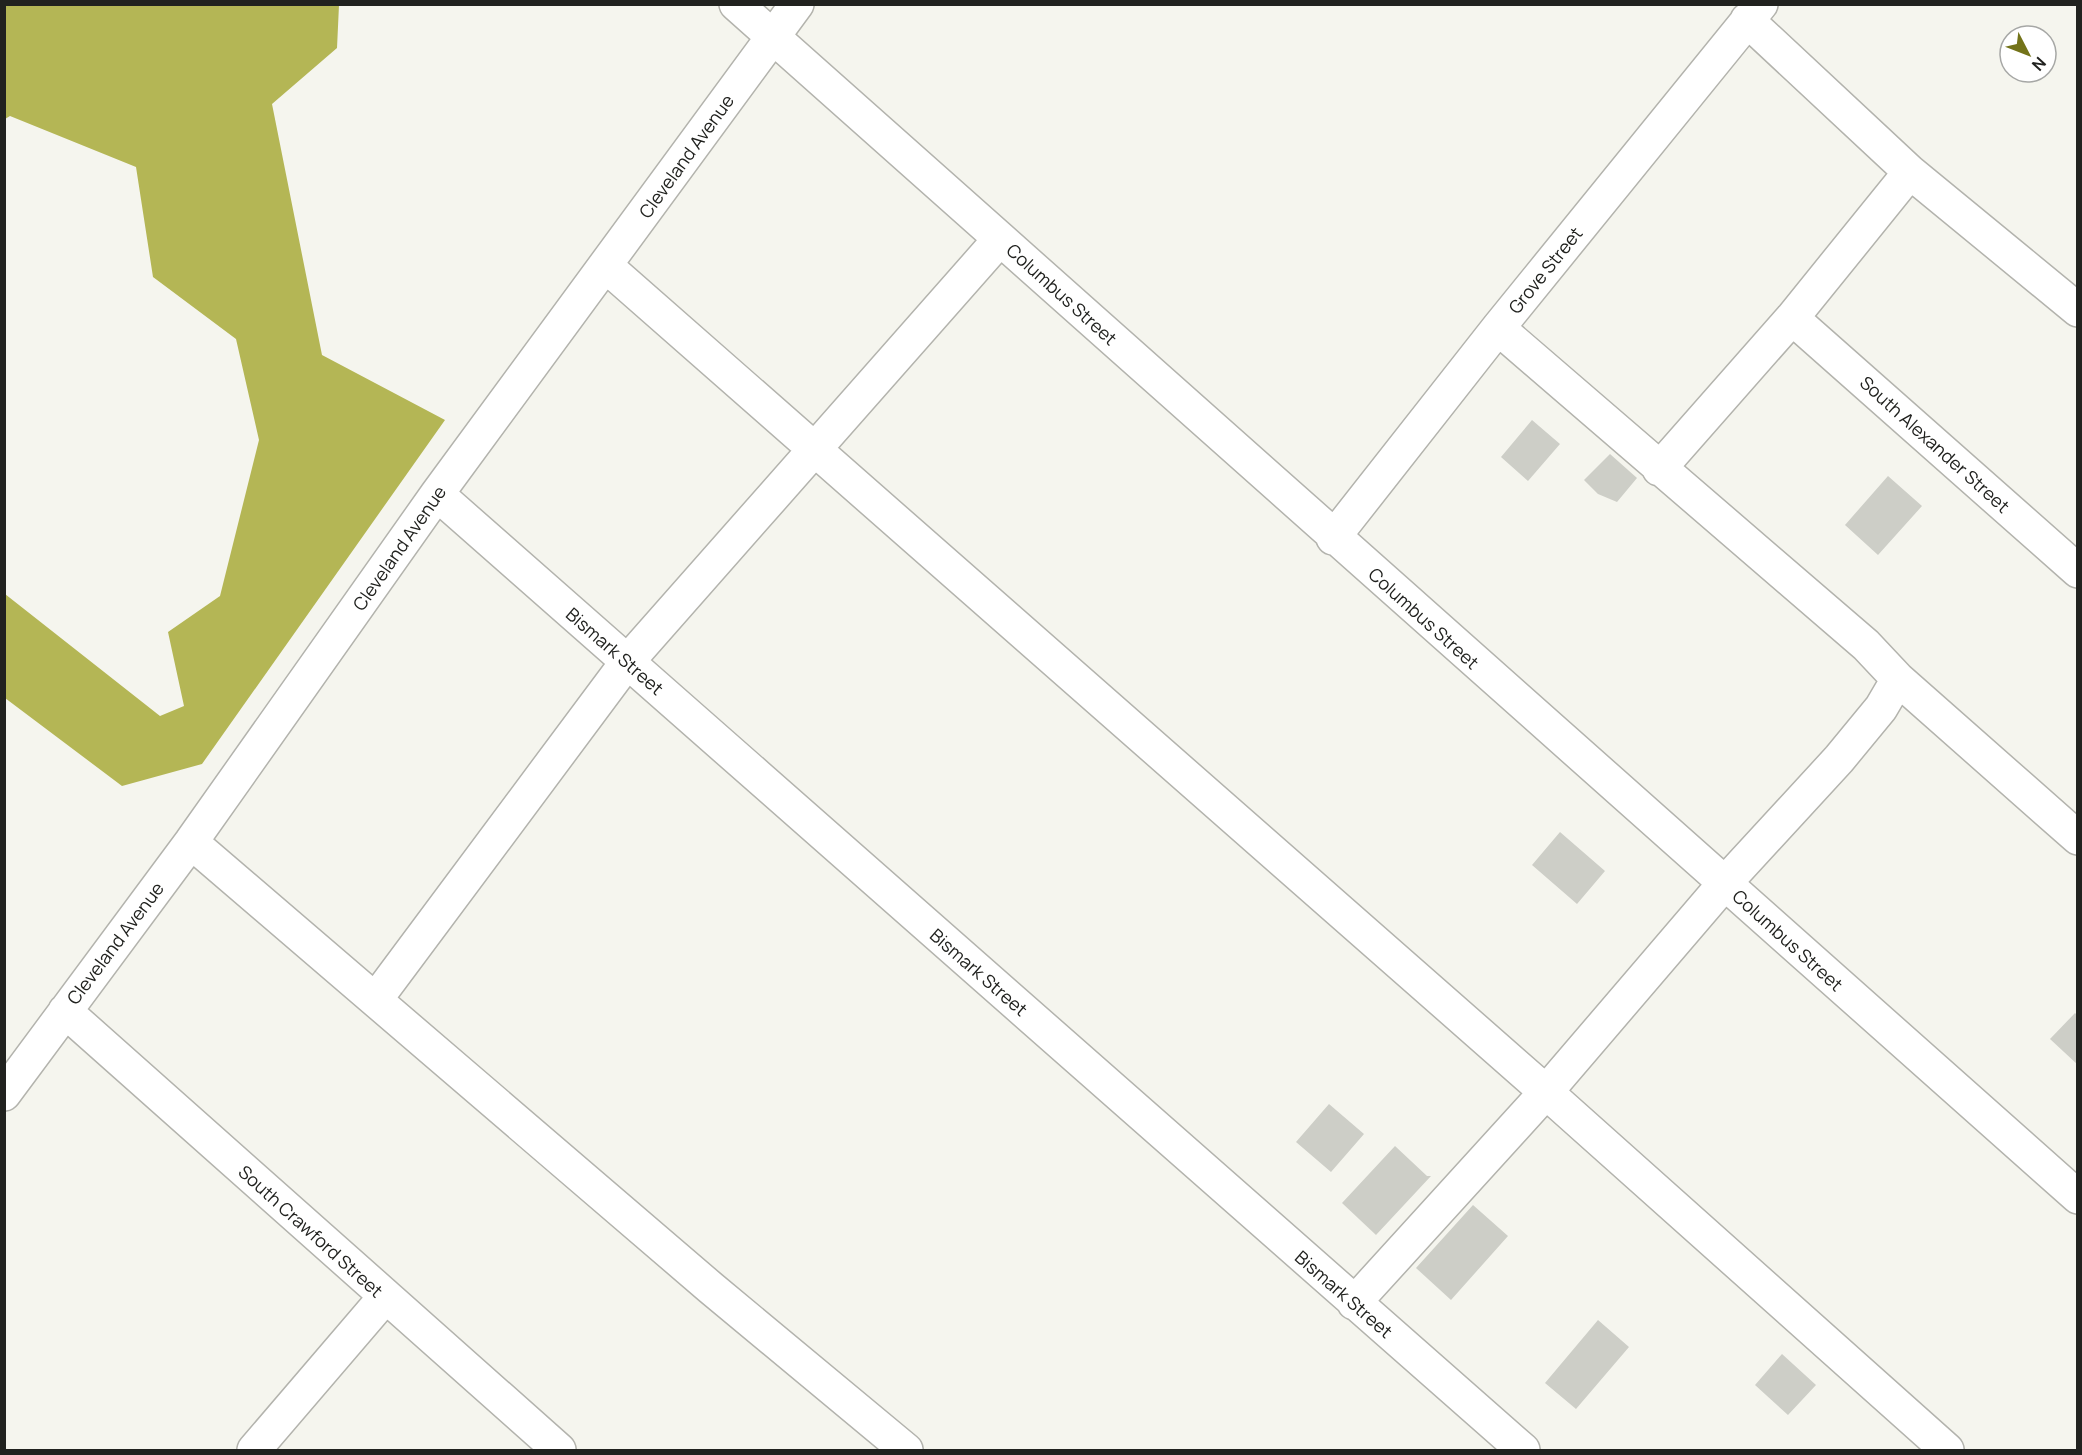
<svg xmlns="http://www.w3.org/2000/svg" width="2082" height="1455" font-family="Manrope,sans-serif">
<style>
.forest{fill:#b4b655}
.building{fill:#cdcec7}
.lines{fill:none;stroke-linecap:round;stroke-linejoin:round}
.minor-casing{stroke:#b3b3ad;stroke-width:36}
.minor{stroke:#fff;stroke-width:33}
.labels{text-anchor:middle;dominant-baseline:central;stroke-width:4.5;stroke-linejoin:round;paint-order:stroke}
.street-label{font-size:18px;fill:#21221f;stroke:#fff}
</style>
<rect width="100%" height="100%" fill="#f5f5ee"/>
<!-- forest -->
<path class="forest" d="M5,4L339,5L337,48L272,104L322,355L445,420L202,764L122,786L5,698V594L160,716L184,706L168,632L220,596L259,440L236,339L153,277L136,167L10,116L5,119Z"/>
<!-- building -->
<path class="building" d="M1532,420L1560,444L1528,481L1501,457Z
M1610,454L1637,478L1617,502L1598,494L1584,480Z
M1888,476L1922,506L1878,555L1845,525Z
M1560,832L1605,871L1577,904L1532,865Z
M2075,1013L2078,1016V1065L2050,1039Z
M1329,1104L1364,1134L1331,1172L1296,1142Z
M1395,1146L1427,1176H1431L1376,1235L1342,1203Z
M1473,1205L1508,1236L1451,1300L1416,1268Z
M1598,1320L1629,1347L1576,1409L1545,1383Z
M1782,1354L1816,1385L1788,1415L1755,1385Z"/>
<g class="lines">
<defs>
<path id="minor" d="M736,4L2078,1197
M1747,20L1910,172L2078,310
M606,266L1546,1092L1947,1450
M1792,318L2078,571
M1498,328L1866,645L1898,679L2078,838
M1659,469L1792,318L1910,172
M437,494L1523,1450
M1333,538L1498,328L1761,4
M191,842L711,1288L906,1450
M376,999L627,662L1000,239
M65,1011L559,1450
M4,1094L191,842L437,494L797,4
M1354,1303L1546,1092L1724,884L1839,759L1881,708L1898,679
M254,1450L385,1297"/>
</defs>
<!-- minor casing -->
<use href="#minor" class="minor-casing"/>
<!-- minor -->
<use href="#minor" class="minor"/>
</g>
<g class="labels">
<!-- street labels -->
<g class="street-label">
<text transform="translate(686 156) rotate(-54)">Cleveland Avenue</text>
<text transform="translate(1545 270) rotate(-51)">Grove Street</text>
<text transform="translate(1062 294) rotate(42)">Columbus Street</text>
<text transform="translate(1935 444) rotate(42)">South Alexander Street</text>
<text transform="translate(399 548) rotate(-55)">Cleveland Avenue</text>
<text transform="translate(1424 618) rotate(42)">Columbus Street</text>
<text transform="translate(615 651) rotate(41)">Bismark Street</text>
<text transform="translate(1788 940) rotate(42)">Columbus Street</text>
<text transform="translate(115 943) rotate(-53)">Cleveland Avenue</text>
<text transform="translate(979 972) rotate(41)">Bismark Street</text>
<text transform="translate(311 1231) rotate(42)">South Crawford Street</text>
<text transform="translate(1344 1294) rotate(41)">Bismark Street</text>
</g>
</g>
<!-- border -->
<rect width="2082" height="1455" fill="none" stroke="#21221f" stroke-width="12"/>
<!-- north arrow -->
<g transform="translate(2028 54) rotate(132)"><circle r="28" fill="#ffffff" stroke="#a6a7a5" stroke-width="1.5"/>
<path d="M0-4.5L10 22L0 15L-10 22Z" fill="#737319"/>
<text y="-9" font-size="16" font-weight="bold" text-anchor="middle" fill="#21221f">N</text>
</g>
</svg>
